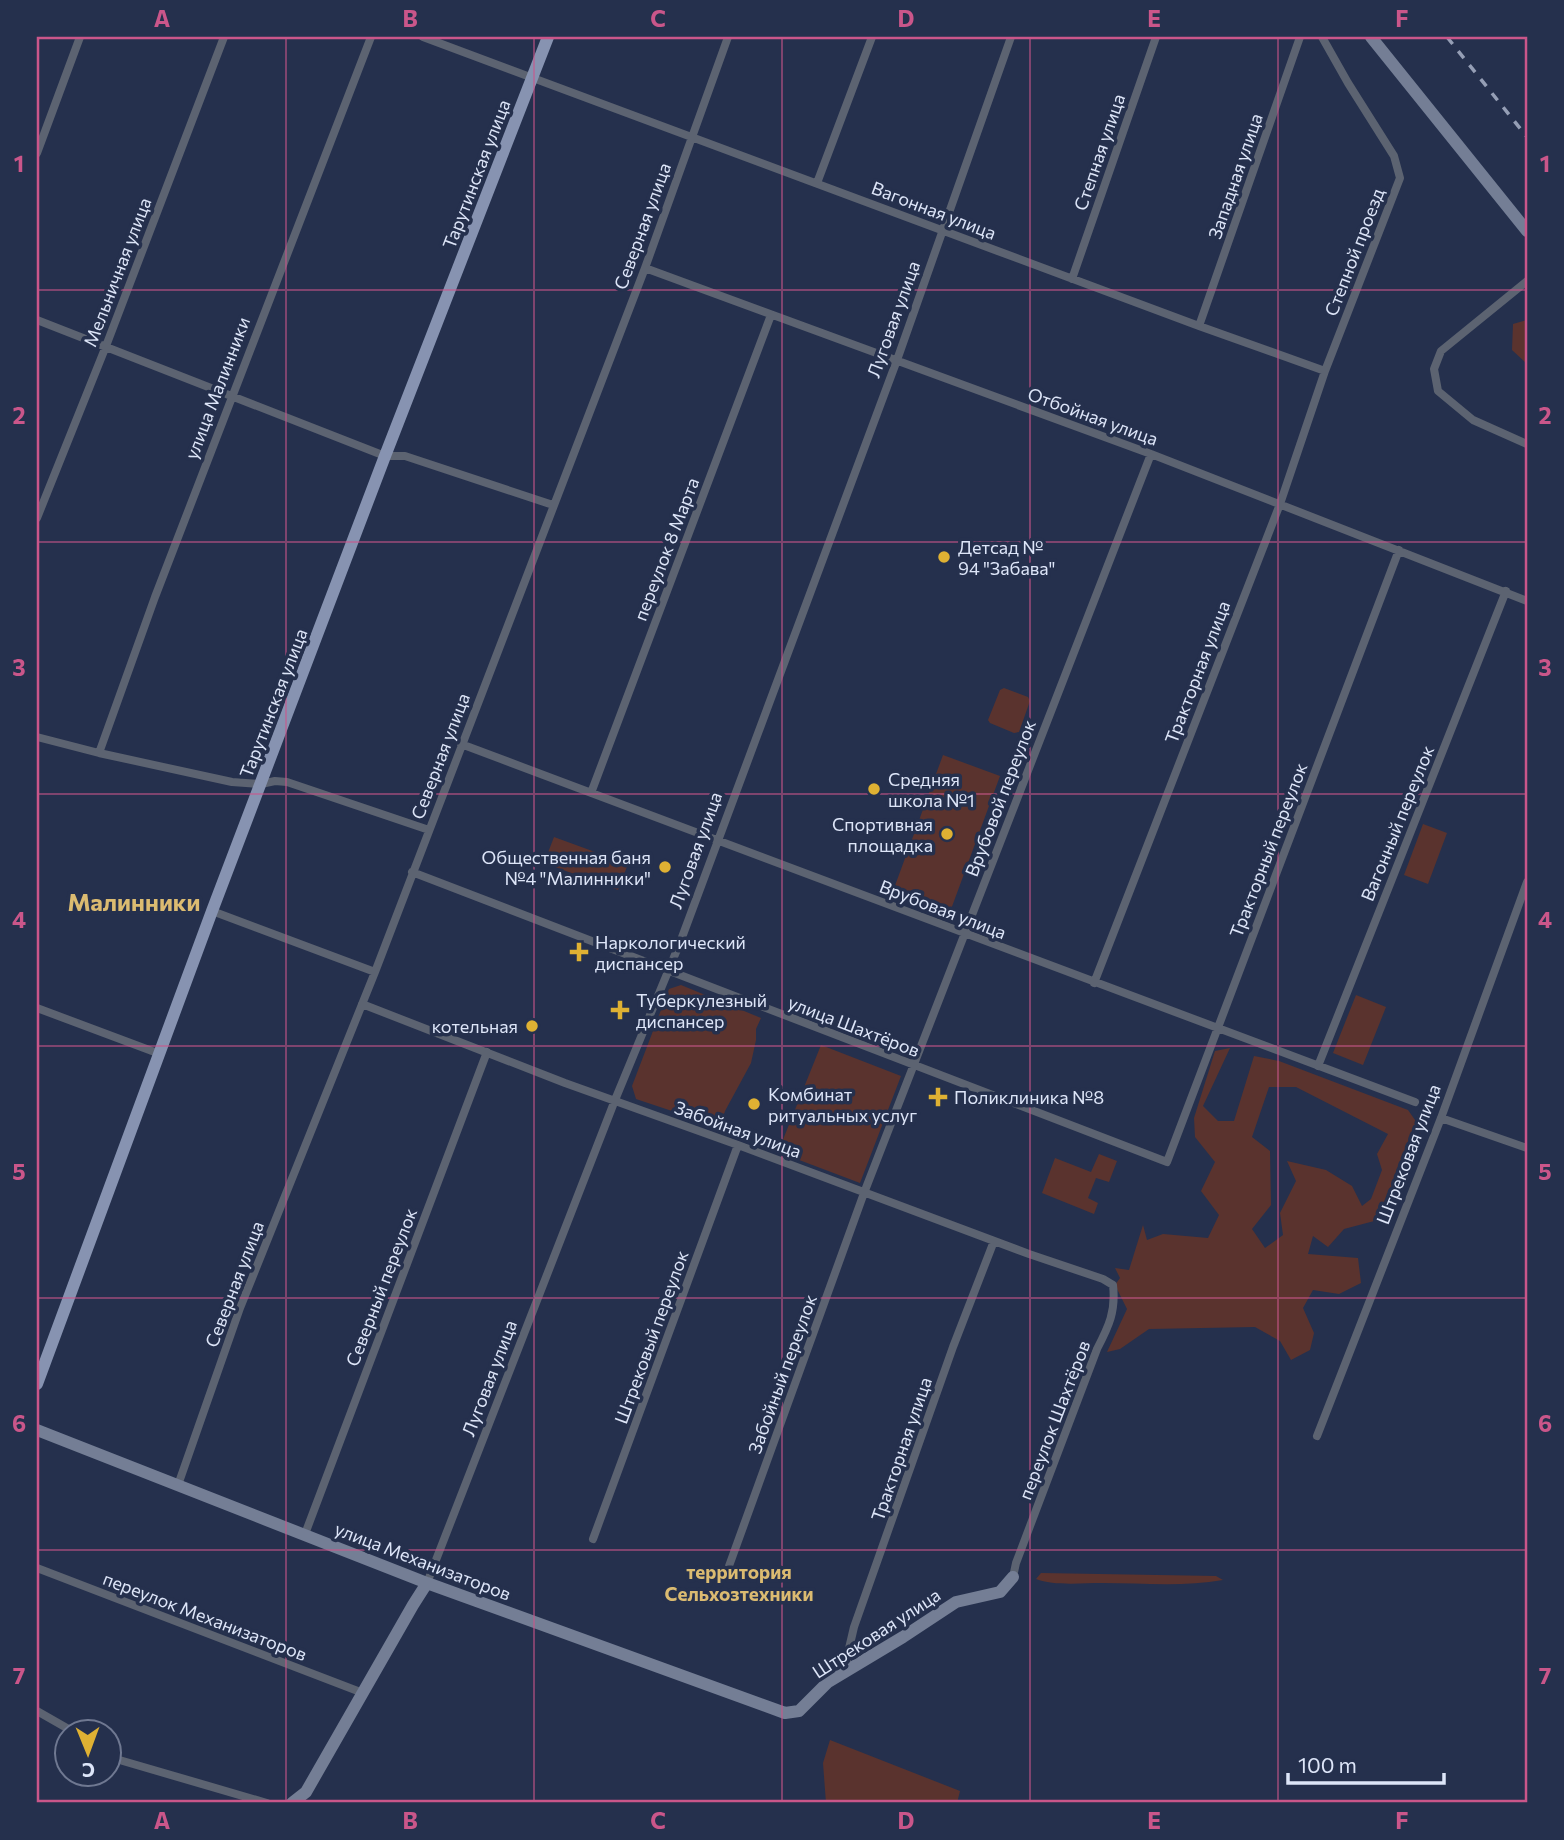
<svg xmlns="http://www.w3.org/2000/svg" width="1564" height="1840" font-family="Commissioner,sans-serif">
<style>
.green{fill:#5a332e;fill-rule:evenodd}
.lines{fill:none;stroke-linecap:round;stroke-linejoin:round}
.street{stroke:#5c6371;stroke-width:8}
.secondary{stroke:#747e95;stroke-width:12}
.primary{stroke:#8793b1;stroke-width:12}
.rail{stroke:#959eb5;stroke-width:3.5;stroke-dasharray:9 9;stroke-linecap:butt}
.grid{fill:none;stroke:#ca568a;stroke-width:2;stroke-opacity:0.55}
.poi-dot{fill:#dfb133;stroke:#25304d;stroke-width:2.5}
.labels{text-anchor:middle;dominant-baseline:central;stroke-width:7;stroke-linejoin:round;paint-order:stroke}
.street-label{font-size:18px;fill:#dde5f8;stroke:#25304d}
.poi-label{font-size:18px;fill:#dde5f8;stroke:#25304d;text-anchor:start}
.neighbourhood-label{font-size:19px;font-weight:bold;fill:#dbbb71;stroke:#25304d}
.district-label{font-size:24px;font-weight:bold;fill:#dbbb71;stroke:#25304d}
.neatline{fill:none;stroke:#ca568a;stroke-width:2.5}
.grid-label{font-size:23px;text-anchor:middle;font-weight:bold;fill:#ca568a}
</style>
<rect width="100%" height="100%" fill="#25304d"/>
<path class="green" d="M1527,320V364L1512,350L1513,324Z
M1004,688L1028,697L1030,701L1019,732L1014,733L990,723L988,720L1000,690Z
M943,755L1000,776L950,912L893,891Z
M1423,824L1447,833L1428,884L1404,875Z
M554,837L628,864L618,890L544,863Z
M681,985L761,1018L756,1029V1040L751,1063L725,1111L720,1127L636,1099L632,1086L669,989Z
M1356,995L1386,1007L1363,1065L1333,1053Z
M821,1045L901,1076L860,1183L778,1152Z
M1230,1048L1203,1106L1218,1121H1234L1254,1056L1279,1061L1408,1110L1422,1130L1378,1220L1344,1229L1328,1247L1313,1236L1308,1254L1358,1258L1361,1283L1339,1294L1313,1290L1303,1308L1314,1333L1310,1350L1291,1360L1280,1341L1255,1327L1149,1329L1120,1349L1107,1352L1127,1309L1115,1285L1120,1278L1115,1268L1129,1270L1143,1225L1147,1240L1163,1234L1208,1238L1219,1215L1201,1191L1215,1162L1195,1137L1194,1118L1215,1051ZM1269,1087H1296L1388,1134L1377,1154L1382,1170L1371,1199L1362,1206L1352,1186L1326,1170L1287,1161L1296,1181L1280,1213L1283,1235L1265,1248L1252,1229L1271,1205L1270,1151L1252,1137Z
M1099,1154L1117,1161L1109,1182L1096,1178L1088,1198L1098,1203L1094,1214L1042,1193L1055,1158L1091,1172Z
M1041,1573L1216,1576L1223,1580C1184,1587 1142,1583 1102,1583C1082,1583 1053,1586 1036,1579Z
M830,1740L960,1791L957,1803H826L823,1763Z"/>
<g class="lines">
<path class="street" d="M423,37L1199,326L1325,371
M37,153L80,37
M817,183L872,37
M645,268L1151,454L1527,601
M1072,279L1156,37
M1527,281L1441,351L1434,369L1438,391L1473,420L1527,444
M37,320L385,456H405L553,505
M1199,326L1300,37
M37,518L106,346L224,37
M37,737L99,753L232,782L261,784L275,781L287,782L429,830
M461,744L1415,1102
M99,753L155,597L371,37
M591,793L771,315
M412,872L1167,1162L1399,550
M212,911L375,972
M1094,983L1280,504L1325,371L1400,178L1394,156L1348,83L1322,37
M362,1004L565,1083L738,1145L1029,1254L1103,1279L1113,1285C1116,1311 1109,1326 1097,1349L1016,1563L1013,1577
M37,1008L160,1054
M1318,1066L1506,591
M1441,1118L1527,1148
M1317,1436L1441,1118L1527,882
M178,1485L240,1308L375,972L645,268L728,37
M305,1534L487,1052
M593,1539L738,1145
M729,1566L864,1193L1151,454
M37,1568L363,1693
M427,1583L615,1100L681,940L897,360L1011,37
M847,1669V1657L854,1627L953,1347L994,1241
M37,1711L72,1731
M108,1754L116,1759L267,1803"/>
<path class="secondary" d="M1371,37L1527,231
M37,1430L427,1583L785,1713L799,1711L828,1682L903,1637L956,1602L1000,1592L1013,1577
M292,1803L306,1792L413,1605L427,1583"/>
<path class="primary" d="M37,1384L212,911L385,456L548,37"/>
<path class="rail" d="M1447,37L1527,137"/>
</g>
<path class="grid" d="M286,37V1803M534,37V1803M782,37V1803M1030,37V1803M1278,37V1803M37,290H1527M37,542H1527M37,794H1527M37,1046H1527M37,1298H1527M37,1550H1527"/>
<g class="poi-dot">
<circle cx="944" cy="557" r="7"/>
<circle cx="874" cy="789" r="7"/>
<circle cx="947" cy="834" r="7"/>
<circle cx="665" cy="867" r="7"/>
<path d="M575.5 941.5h7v7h7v7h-7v7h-7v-7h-7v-7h7z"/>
<path d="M616.5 999.5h7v7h7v7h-7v7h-7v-7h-7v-7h7z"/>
<circle cx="532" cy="1026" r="7"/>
<path d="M934.5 1086.5h7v7h7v7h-7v7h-7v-7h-7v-7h7z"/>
<circle cx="754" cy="1104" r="7"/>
</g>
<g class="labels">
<g class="street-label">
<text transform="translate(1099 152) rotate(-71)">Степная улица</text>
<text transform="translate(476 174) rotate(-69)">Тарутинская улица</text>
<text transform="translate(1235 176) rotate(-71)">Западная улица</text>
<text transform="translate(934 210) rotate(21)">Вагонная улица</text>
<text transform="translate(642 226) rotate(-70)">Северная улица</text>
<text transform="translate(1354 252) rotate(-69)">Степной проезд</text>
<text transform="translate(117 272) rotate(-69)">Мельничная улица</text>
<text transform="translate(893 319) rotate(-70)">Луговая улица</text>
<text transform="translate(217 388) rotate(-69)">улица Малинники</text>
<text transform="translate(1093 416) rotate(20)">Отбойная улица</text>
<text transform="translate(666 549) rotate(-69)">переулок 8 Марта</text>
<text transform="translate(1197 672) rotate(-69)">Тракторная улица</text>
<text transform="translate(273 703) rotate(-69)">Тарутинская улица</text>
<text transform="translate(440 756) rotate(-69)">Северная улица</text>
<text transform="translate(1000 798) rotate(-69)">Врубовой переулок</text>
<text transform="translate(1397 823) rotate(-68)">Вагонный переулок</text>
<text transform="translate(695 850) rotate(-70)">Луговая улица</text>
<text transform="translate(1268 850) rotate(-69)">Тракторный переулок</text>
<text transform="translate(943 909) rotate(21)">Врубовая улица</text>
<text transform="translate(854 1026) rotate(21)">улица Шахтёров</text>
<text transform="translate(738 1129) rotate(20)">Забойная улица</text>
<text transform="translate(1408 1154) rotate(-69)">Штрековая улица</text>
<text transform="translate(234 1284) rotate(-69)">Северная улица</text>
<text transform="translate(381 1287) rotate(-69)">Северный переулок</text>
<text transform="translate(651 1337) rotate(-70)">Штрековый переулок</text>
<text transform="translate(782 1374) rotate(-70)">Забойный переулок</text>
<text transform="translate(489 1378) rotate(-69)">Луговая улица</text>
<text transform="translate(1054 1420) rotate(-69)">переулок Шахтёров</text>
<text transform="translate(901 1449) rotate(-71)">Тракторная улица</text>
<text transform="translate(423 1561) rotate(21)">улица Механизаторов</text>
<text transform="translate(205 1616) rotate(21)">переулок Механизаторов</text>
<text transform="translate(876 1633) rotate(-33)">Штрековая улица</text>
</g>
<g class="poi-label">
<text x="958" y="547">Детсад №<tspan x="958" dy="21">94 "Забава"</tspan></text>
<text x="888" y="779">Средняя<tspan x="888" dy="21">школа №1</tspan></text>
<text x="933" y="824" text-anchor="end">Спортивная<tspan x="933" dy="21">площадка</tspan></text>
<text x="651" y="857" text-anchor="end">Общественная баня<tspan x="651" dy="21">№4 "Малинники"</tspan></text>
<text x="595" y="942">Наркологический<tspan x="595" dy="21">диспансер</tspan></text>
<text x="636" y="1000">Туберкулезный<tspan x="636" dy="21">диспансер</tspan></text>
<text x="518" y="1026" text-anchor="end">котельная</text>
<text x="768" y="1094">Комбинат<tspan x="768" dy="21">ритуальных услуг</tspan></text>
<text x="954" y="1097">Поликлиника №8</text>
</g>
<g class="neighbourhood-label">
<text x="739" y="1571">территория<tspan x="739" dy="22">Сельхозтехники</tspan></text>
</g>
<g class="district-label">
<text x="134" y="901">Малинники</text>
</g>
</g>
<rect width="1564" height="1840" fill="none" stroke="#25304d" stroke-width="77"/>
<g transform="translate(88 1753) rotate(179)"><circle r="33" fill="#25304d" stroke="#6f7891" stroke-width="2"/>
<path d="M0-5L12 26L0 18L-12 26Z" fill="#dfb133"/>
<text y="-10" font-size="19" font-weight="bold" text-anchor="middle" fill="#dde5f8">С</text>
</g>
<path d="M1288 1773v10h156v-10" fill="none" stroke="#dde5f8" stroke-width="3.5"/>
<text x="1298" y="1773" font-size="21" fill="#dde5f8" stroke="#25304d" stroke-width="5" paint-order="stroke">100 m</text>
<rect x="38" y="38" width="1488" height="1763" class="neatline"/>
<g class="grid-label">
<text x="162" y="27">A</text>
<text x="410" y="27">B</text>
<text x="658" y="27">C</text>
<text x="906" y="27">D</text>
<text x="1154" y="27">E</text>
<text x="1402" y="27">F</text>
<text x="19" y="172">1</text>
<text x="1545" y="172">1</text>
<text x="19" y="424">2</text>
<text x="1545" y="424">2</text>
<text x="19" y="676">3</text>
<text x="1545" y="676">3</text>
<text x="19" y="928">4</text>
<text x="1545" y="928">4</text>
<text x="19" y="1180">5</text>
<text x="1545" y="1180">5</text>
<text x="19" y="1432">6</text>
<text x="1545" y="1432">6</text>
<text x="19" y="1684">7</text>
<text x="1545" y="1684">7</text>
<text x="162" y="1829">A</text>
<text x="410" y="1829">B</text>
<text x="658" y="1829">C</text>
<text x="906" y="1829">D</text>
<text x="1154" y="1829">E</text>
<text x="1402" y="1829">F</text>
</g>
</svg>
